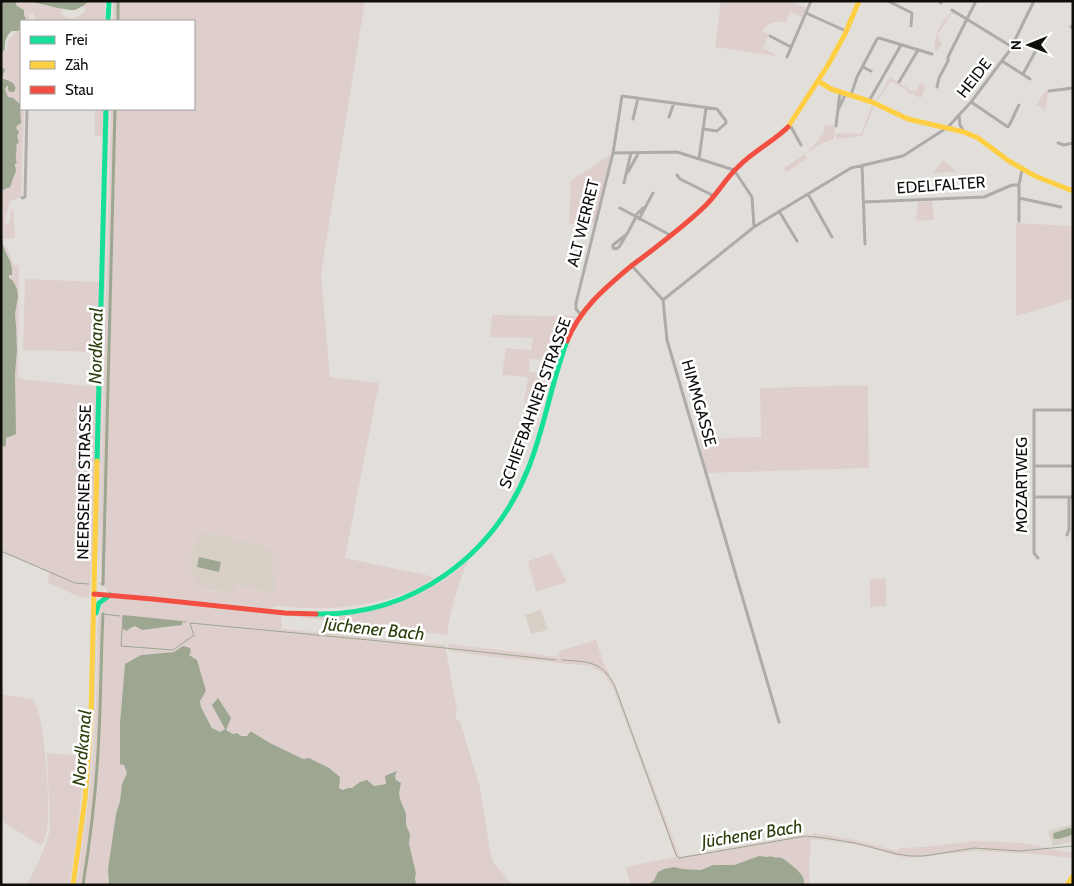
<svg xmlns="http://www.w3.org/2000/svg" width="1074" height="886" font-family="Cabin,sans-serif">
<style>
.built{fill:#d8d0c7}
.green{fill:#decfcd;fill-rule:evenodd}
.water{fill:#9da690}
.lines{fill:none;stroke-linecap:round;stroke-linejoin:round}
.stream{stroke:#9da690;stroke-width:1}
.canal{stroke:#9da690;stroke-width:3}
.street{stroke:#adacab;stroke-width:3}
.fast{stroke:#16e098;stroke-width:5}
.slow{stroke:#ffcf43;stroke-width:5}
.jam{stroke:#f24e42;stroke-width:5}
.labels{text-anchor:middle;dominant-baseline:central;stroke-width:5;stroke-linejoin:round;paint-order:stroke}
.street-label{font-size:16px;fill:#0f0e0b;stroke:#fff}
.water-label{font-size:18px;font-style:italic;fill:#2e3f0f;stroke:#fff}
</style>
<rect width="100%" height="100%" fill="#e2dfdb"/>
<path class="built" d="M201,530L272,547L276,590L273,593L237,587L236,592L229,593L201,589L193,586L191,574L189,571V567L196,533Z
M541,610L548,630L531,634L525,615Z
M1073,824V842L1053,846L1048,831Z"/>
<path class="green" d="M15,1H31L46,6L62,8L61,14C70,22 79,17 86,10L82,6L89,1H105V21H36L33,13L29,15L30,21H24V10L17,6Z
M113,1H365L321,274L330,377L379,383L345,558L430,576L435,578C402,600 351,610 311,608C300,608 288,607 276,606L271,609L120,594L107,592V588L101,587L100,521L111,109H194V21H113ZM201,530L272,547L276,590L273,593L237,587L236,592C222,594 206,591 193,586L195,576L189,571V567L196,533Z
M721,1H795V3L806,8L802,17L790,12L786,23C776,20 769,23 762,31L769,34L763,48L775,54V56L715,47Z
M951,12H953L966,20L952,13L937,36L942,43L937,51L934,48C935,33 941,23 951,12Z
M21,28V109H24L21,197L14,200L12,199L9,205L4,223L8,225L13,206L15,238L2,239L1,191L7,189L14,178L16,171V136L18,134L16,128L17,126L20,124L21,123L20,112L8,97L5,89L7,86H8L10,92L7,79L2,78L5,73C1,65 0,55 5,49L7,51C6,38 12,36 21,28Z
M890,77L912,91L917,90L920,83L926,86L921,98L907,92V90L891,81L877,101H876Z
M1046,90L1048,92L1045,110L1036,105Z
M872,105L874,106L862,136L836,139V133L861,134Z
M95,109H104V136H95Z
M108,109H109L98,587V520Z
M825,125L835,126L834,139C823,142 817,146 807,153L824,133Z
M613,153L596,223L569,224L571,184L569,182Z
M805,154L807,158L786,173L784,168Z
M943,160L957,172L933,173Z
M932,201L934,220L916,221L918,202Z
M1016,223L1072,226L1071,234H1073V299L1016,316Z
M6,245L14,265H19L18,377L22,379L97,387L93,538L89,598L80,597L48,583L49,572L1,552V447L6,445L15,374L17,350L15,314L18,297L9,278L10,260L5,249Z
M25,279L100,282L98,352L23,350Z
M492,315L575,316L564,338L557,360L530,359L529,372L553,373L547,395L542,404L524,402L528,377L502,375L506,348L531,350L533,338L490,337Z
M868,385L869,468L707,473L699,439L761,437L760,388Z
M552,553L567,582L536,592L528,561Z
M468,561C457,587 451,607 447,635L281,615L282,629L445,645L457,711L455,718L460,721L480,788L490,851L493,861L495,865L513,885H416L415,878L416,873L409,844L410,834L406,825V814L400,799L399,793L401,783L396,780L395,776C382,789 376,786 360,782C353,788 347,792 339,788L309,758L303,759L270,743L252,732C246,736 243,737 237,733L233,734L226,730L212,705L225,729L220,732L213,728L201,707L200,701L174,652L141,655L125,664L120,723V764L124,765L127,773L122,784L120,801L116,814L108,868L109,885H77C84,836 91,788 94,739C97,702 97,665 97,628C99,617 100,605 107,598H116L278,614L279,615L281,614C300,616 320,618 339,616C377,613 415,598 447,578C455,573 461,566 468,561ZM123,616L182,621L181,625L162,628L135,626L130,628Z
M886,578V606L870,607V579Z
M102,603C95,619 96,636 96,652C96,674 95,696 94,717C91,774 85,829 76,885H75C83,829 90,774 93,718C95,685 94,652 97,619L100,605Z
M596,640L604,664L616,687L680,857L796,836H811L814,833L855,840L897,851L899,848L923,847L975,841L1021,843L1073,853V858L1036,854L974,851L909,858C894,856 881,851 866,847C848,843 830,841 811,839L809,870L810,885H804V878L803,875L788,862L782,858L759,856L734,865H713L701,870L682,869L674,867L664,869L658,872L654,880L648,885H630L626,867L676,857L613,688L604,674L591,666L495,657L449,651L448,644L559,657L558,651Z
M1,694L32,699C46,711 50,809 47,829C46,834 45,839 43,844L40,845L1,821Z
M47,753L85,756L77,837L69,885H27C36,867 45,849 50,830Z"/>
<path class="water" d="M1,1H15L17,6L24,10V16L26,18L24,21H21V28L18,31H12C7,34 4,43 5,49L2,53L1,61Z
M31,1H89C85,5 80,8 75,10C69,11 38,4 31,1Z
M1,66L5,70L2,78C9,81 19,83 14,92H10L8,90V86H7L5,89L8,97L13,98L20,104L21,123L17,126L16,128L19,132L17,136L19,142L16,145C18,150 14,158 17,163L15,164L16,171L10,187L1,191Z
M1,227C3,233 2,238 3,244C6,256 13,261 12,275H9V278L13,281L17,289L18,297L15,314L16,326L17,350L15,374L16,434L6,438V446L1,447Z
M199,557L221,562L219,572L197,567Z
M123,615L182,621V625L142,630L135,626L130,628L127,631L123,629Z
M183,646L190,648L191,652L189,655L197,660L206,691L200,701L201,707L212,728L220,732L225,729L212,705L218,698L231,718L226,730L233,734L237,733L241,736H247L250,732H252L270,743L303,759L309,758L329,768L340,777L339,788L343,790L348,788H352L360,782L367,780L374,786L386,784L385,776L397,771L395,776L396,780L401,783L399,793L400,799L406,814V825L410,834L409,844L416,873L415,878L416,885H109L108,869L116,814L120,801L122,784L127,773L124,765L120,764V723L125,664L141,655L174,652Z
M1069,828L1072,829V835L1059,839H1054L1053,835L1054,833Z
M759,856L768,857L770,856C774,858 777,857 782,858C786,860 802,873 803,877C804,879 804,883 804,885H648L654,880L658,872L664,869L674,867L682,869L701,870L713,865H734Z"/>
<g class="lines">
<path class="stream" d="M106,509H107
M1,551L75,583L89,584
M100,584H103
M103,614L120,616
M123,616L121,646L173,650L193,636
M182,622H186
M194,636L190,623L380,641L556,660
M562,660C587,662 600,660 614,684L670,838L676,855L679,858L806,836L824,838L855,843L897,854L911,856H924L974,848L1020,851L1073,846"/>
<path class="canal" d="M118,21V1
M103,584L115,109
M83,885C91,835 97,783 99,733C101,693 101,653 103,614"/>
<path class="street" d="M888,1L912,13L911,26
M940,1L941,3
M952,10L1012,47
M806,13L846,31
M1071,27L1073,25
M770,36L791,47
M787,57L811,1
M1002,61L1030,79
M863,67L871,71
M1023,74L1040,43
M899,82L918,50
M937,87L939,78L948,61V57L976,1
M1049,91L1073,88
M851,95L857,77L877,39L879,38L932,54
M869,101L901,45
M971,102L1008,127C1013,119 1015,112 1019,105
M839,108L846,93
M959,116L960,125L964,132
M669,117L674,103
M633,119L638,98
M790,125L801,145
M836,126L840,92
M1058,143L1064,145L1073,143
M613,153L622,96L717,109L726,121V123L717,131L703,129
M699,159L706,108
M862,165L865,244
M628,172L638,154
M677,175L680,179L714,196
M624,183L631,153
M808,194L832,237
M22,198L25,197L27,109
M1019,198L1061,207
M864,202L984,197L1012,185H1019
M620,208L670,235
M779,211L797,241
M635,216L643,208
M639,219L653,193
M1019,221V185L1022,170
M627,234L619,247L616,249L613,248V245L627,234L636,217
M632,266L663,300L667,340L779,722
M663,300L754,227L793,203L851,168L903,156L948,127L971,102L1010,50L1034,1
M581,315L576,309V303L613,153L677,152L731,169L734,170L752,197L754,227
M1034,466H1073
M1034,497H1073
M1067,535L1069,530V497
M1038,558L1034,553V410H1073"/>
<path class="fast" d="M108,21L109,1
M97,461L106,109
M96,613L99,603L110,595
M316,614C412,616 493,557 528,469C545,427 551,383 567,341"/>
<path class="slow" d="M818,81L831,89L872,102L908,119L964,132L978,138L1009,161L1035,176L1073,191
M788,127L828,65L845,34L859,1
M73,885L85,799L91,716L97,461
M1067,885L1073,876"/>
<path class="jam" d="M567,341C580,309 604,289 630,267C655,248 681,229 704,207C717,195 725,179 738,167C753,151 773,142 788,127
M94,594L152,599L285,613L316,614"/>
</g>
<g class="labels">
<g class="street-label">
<text transform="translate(974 78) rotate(-52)">HEIDE</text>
<text transform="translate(941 185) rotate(-4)">EDELFALTER</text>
<text transform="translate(583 223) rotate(-76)">ALT WERRET</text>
<text transform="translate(535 403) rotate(-70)">SCHIEFBAHNER STRASSE</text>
<text transform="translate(699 403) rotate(74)">HIMMGASSE</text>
<text transform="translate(84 482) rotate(-89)">NEERSENER STRASSE</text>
<text transform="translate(1021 485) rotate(-90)">MOZARTWEG</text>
</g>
<g class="water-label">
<text transform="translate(96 346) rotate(-89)">Nordkanal</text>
<text transform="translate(374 629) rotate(6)">Jüchener Bach</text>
<text transform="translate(82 748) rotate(-85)">Nordkanal</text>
<text transform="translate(752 834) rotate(-9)">Jüchener Bach</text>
</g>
</g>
<rect width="1074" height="886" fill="none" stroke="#0f0e0b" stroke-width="5"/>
<rect x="20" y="20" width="175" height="90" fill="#ffffff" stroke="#9f9f9d"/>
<rect x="30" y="36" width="25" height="8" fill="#16e098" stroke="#9f9f9d"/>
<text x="65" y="45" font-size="15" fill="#0f0e0b">Frei</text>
<rect x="30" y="61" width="25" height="8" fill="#ffcf43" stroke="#9f9f9d"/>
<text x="65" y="70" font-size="15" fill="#0f0e0b">Zäh</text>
<rect x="30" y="86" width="25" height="8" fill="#f24e42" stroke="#9f9f9d"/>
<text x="65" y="95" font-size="15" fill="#0f0e0b">Stau</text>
<g transform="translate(1029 45) rotate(269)" stroke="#ffffff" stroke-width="4" paint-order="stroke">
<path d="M0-4L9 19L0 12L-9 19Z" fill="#0f0e0b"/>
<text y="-8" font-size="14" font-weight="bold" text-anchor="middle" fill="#0f0e0b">N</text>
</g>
</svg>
